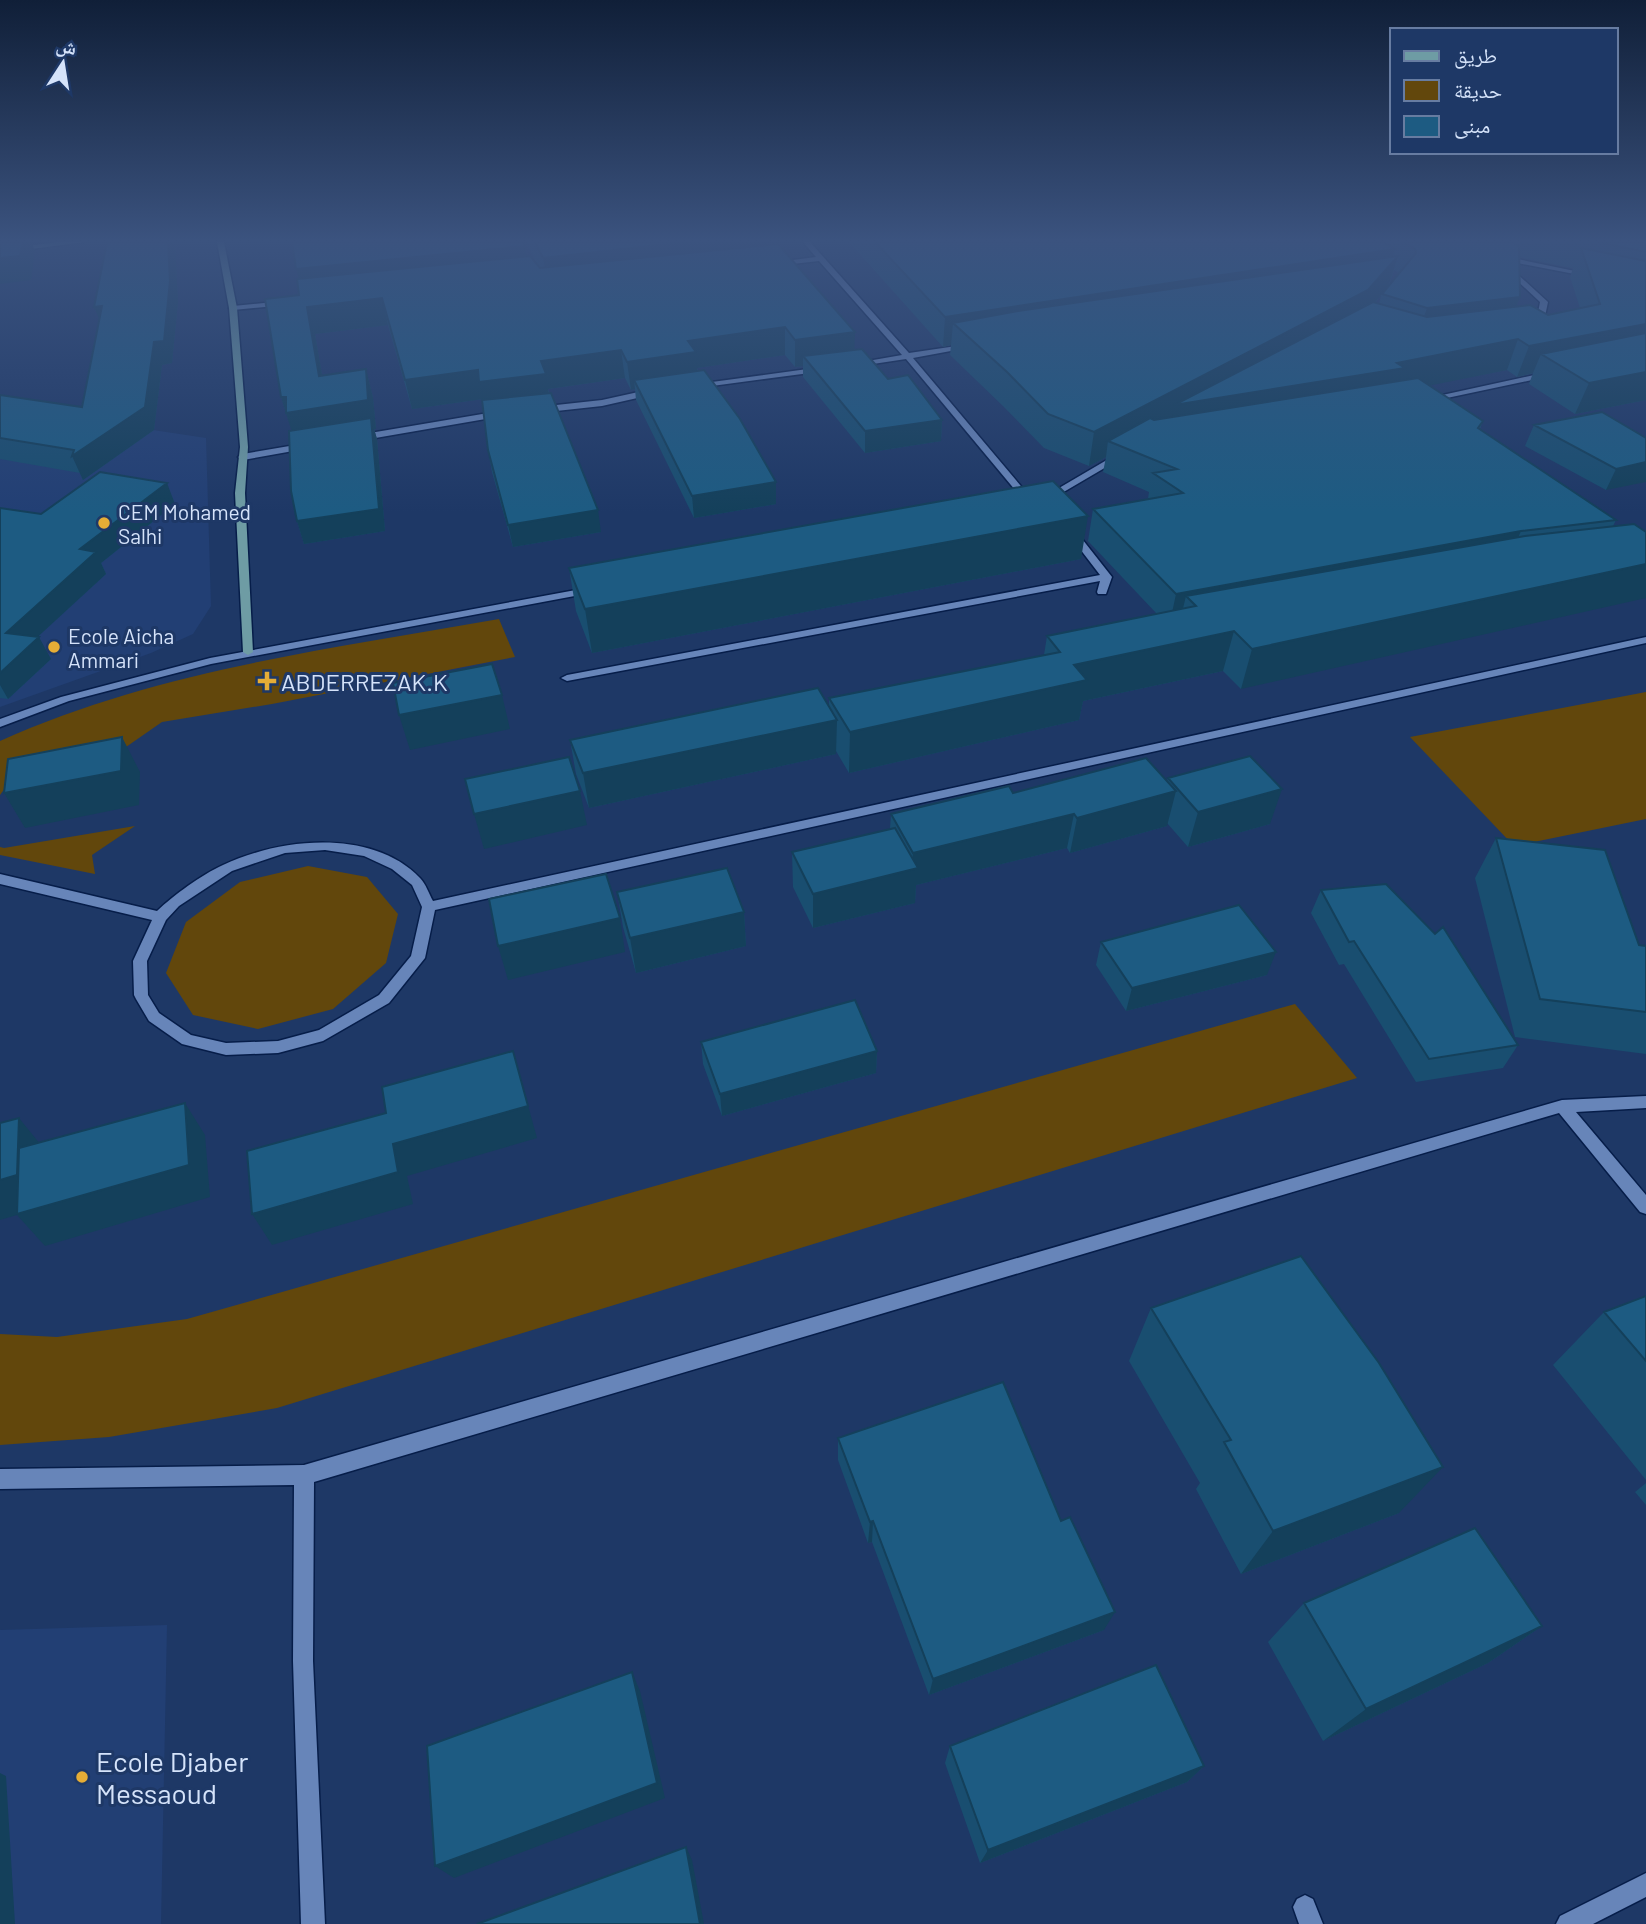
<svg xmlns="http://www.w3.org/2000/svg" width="1646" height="1924" font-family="Barlow,'Noto Naskh Arabic',sans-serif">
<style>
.built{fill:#223f74}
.green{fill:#62470c}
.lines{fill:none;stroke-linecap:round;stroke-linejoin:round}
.street-casing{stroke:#061d49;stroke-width:3}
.secondary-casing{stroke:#061d49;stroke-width:3}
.street{fill:#6785b9;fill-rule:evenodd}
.secondary{fill:#6e9ca4;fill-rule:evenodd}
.wall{fill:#194e70;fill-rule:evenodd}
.shaded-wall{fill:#14405b}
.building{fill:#1d5b82;stroke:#14405b;stroke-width:2}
.poi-dot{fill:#e6ad36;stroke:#1e3866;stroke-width:2.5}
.labels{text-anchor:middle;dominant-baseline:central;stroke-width:6;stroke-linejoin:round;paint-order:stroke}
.far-poi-label{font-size:21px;fill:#d5e3fa;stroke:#1e3866;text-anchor:start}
.poi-label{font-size:24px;fill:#d5e3fa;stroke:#1e3866;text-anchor:start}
.near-poi-label{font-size:28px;fill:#d5e3fa;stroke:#1e3866;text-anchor:start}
</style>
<rect width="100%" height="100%" fill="#1e3866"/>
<path class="built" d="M0,407L206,438L211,606L193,634L151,653L0,707Z
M167,1625L161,1924H0V1630Z"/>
<path class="green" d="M499,619L515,657L272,704L162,722L126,747L20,767L0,795V741C157,670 331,649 499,619Z
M1646,692V819L1514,846L1410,737Z
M135,826L92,855L95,874L0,855V847L4,848Z
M308,866L367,877L398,914L386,963L333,1009L258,1029L193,1015L166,973L186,922L240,882Z
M1295,1004L1357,1078L277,1408L109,1437L0,1445V1334L57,1337L187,1319Z"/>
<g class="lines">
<defs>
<path id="street" d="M803,242H810L909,353L970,344L971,346L967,348L913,358L1031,498V502H1025L906,359L853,367L852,365L856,363L902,355L819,261L774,266L777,262L816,257Z
M1492,242H1498V255L1594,275L1590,277L1502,260L1548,302L1544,321L1534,328H1528V324L1537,318L1540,302L1492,257Z
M284,301L288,303L287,305L233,310L229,308L233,306Z
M822,367H825V371L697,388L693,386L697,384Z
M1548,372H1551V376L1428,402L1424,399Z
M652,389L656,392L655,394L602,406L538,413L534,410L538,407L602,400Z
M500,411L503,412V416L358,441L354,438L358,435Z
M307,443L311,446L310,448L243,460L238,457L243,454Z
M1117,454L1125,456L1050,500L1042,498Z
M1072,529L1075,530L1112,577L1106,594H1098L1097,592L1100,581L567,681L561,678L567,675L1100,575L1067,532Z
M592,587L596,588V592L211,664L69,701L0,727V719L61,697L210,658Z
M1646,637V643L435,910L425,958L389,1003L323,1041L278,1053L226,1055L182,1044L149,1021L136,999L134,995L133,961L152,920L0,884V874L157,911C174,895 201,875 223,865C280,838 372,828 420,878C426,884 429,894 433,901ZM325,850L364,856L392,869L412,885L422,907L411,956L379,995L319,1030L278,1041L226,1043L191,1035L159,1013L148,995L147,961L166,920L179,906L232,871L285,853Z
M1646,1096V1108L1576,1112L1646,1195V1214L1640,1212L1559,1113L314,1482L313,1661L325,1924H301L293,1661L294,1485L0,1489V1469L304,1465L1562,1100Z
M1646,1873V1897L1593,1924H1556L1560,1916Z
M1305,1895L1313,1899L1323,1924H1299L1293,1907L1297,1899Z"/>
<path id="secondary" d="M59,242H85L0,253V249Z
M217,242H224L237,308L248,447L245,493L253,652L248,655L243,652L235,493L240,447L229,308Z"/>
</defs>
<use href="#street" class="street-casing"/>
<use href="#secondary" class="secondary-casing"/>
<use href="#street" class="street"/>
<use href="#secondary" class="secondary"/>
</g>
<path class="wall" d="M107,242H175L178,302L172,363L162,365L154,430L83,480L80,473L0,459V395L82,407L99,320Z
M526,242H766V245L854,350L888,379L942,420L941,441L865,453L803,377V366L795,367L785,355L697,368L698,371L776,504L694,518L636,400L635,389L631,390L625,378L548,389L601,532L513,547L492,472L488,450L483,399L412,409L388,325L315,334L322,375L366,369L373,398L376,429H374L377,439L385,531L304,544L297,521L292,431L281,397L299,295V279L525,246L526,256L537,265Z
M849,242H1646V400L1575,414L1529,384L1533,373L1517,377L1507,370L1429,385L1483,421L1480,429L1616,520L1613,526L1241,689L1223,671L1083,701L1079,720L849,773L836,751V754L589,808L576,774L570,740L829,707V698L1044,655L1047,636L1157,614L1088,541L1093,509L1148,499L1149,492L1103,472L1106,457L1089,466L1044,448L1003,406L950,355L951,345L943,347ZM1519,257L1573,268L1570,277L1580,308L1548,315L1516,306L1520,297ZM1394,270L1399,273L1389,286ZM1381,295L1379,304L1375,303Z
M1534,425L1646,438L1606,490L1525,446Z
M175,504L101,563L106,574L37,637L51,659L8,699L0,698V508L41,514Z
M1081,559L592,653L576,611L569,568Z
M1168,778L1270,824L1188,847L1167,823V826L1070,853L1067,848L916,885L915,903L813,928L793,887L792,852L890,829L891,814L1013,793L1167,781Z
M1496,838L1639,945L1646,946V1054L1515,1037L1475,878Z
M1321,890L1518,1045L1503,1068L1416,1082L1344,964L1339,965L1311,913Z
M617,892L744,912L746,946L636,973L623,927Z
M1101,942L1267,975L1126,1011L1096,965Z
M701,1042L877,1051L876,1073L722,1116L703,1064Z
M1646,1296V1480L1553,1365L1604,1312Z
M1151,1308L1399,1513L1241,1574L1196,1489L1200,1483L1129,1361Z
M838,1438L1061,1521L1104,1630L929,1695L872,1542L868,1543L838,1460Z
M1646,1483V1505L1635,1492Z
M1304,1603L1542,1626L1488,1663L1323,1741L1268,1642Z
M950,1746L1204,1766L1187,1782L980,1863L945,1763Z"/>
<path class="shaded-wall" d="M0,242H33L32,243L35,251L31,280L0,284Z
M168,242H175L178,302L172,363L162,365L154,430L83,480L72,456L154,342Z
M685,242H766L767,260L548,285L543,258Z
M525,246L529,273L304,296L296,269Z
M1395,249L1390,265L1398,256L1388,287L1358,322L1397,363L1518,339L1507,370L1398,392L1108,441L1106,457L1089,466L1094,432L953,323L951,345L943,347L945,317Z
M1520,297L1509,326L1417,337L1427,308Z
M382,298L388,325L315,334L327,404L319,376L307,307Z
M102,306L103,328L94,307Z
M1646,324V350L1541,354L1533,373L1517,377L1529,346Z
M785,327V355L697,368L698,380H634L635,389L631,390L627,362L688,341Z
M855,332L854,360L803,356V366L795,367V340Z
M621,350L625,378L548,389L550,403L485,410L483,399L412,409L405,380Z
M366,369L373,398L376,429H374L377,439L385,531L304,544L297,521L295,442L281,397Z
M1646,372V400L1575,414L1589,383Z
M942,420L941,441L865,453V431Z
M1646,462V482L1606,490L1616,469Z
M776,482V504L694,518L692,496Z
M167,483L175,504L101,563L106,574L18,655L6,633L80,549Z
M598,510L601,532L513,547L508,525Z
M1088,516L1081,559L592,653L585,609Z
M1521,531L1507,563L1186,596L1179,625L1169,627L1176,594Z
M1646,564V598L1241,689L1252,649Z
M1234,631L1223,671L1083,701L1079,720L849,773L850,732L1074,665Z
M39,637L51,659L8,699L0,685V673Z
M502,695L510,729L410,750L399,715Z
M837,720L836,754L589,808L583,773Z
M122,737L140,772L139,805L25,828L4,793Z
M1282,789L1270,824L1188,847L1198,812Z
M580,791L587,825L484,849L474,814Z
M1176,791L1167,826L1070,853L1077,818Z
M1074,814L1067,848L916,885L915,903L813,928V894L911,870L913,853Z
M744,912L746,946L636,973L630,938Z
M620,918L625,952L508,980L498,946Z
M1276,952L1267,975L1126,1011L1132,988Z
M513,1051L537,1138L407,1176L413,1204L272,1245L252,1214L393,1144Z
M877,1051L876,1073L722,1116L720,1094Z
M185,1103L205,1135L210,1197L45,1246L17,1215L0,1220V1180L19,1118L45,1150Z
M1443,1467L1399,1513L1241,1574L1273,1531Z
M873,1521L872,1542L868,1543L870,1522Z
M1115,1612L1104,1630L929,1695L933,1679Z
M1542,1626L1488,1663L1323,1741L1366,1709Z
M632,1672L640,1691L665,1798L454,1878L435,1866Z
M1204,1766L1187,1782L980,1863L988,1850Z
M0,1773L6,1776L15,1924H0Z
M686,1847L692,1860L704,1924H700Z"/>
<path class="building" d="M0,242H23L20,256L0,258Z
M107,242H168L170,281L164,341L154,342L145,407L72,456L74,450L0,438V395L82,407L102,306L94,307Z
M292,242H523L525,246L296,269Z
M535,242H685L543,258Z
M875,242H1383L1395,249L945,317Z
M1403,242H1513L1519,247L1520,297L1427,308L1382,294L1416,253L1415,249Z
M1598,242H1646V252Z
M778,244L855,332L795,340L785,327L688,341L696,352L627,362L621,350L541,361L546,374L479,382L478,370L405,380L382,298L307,307L319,376L366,369L368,400L286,413V397H281L265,299L299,295L297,279L530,256L540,268Z
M1581,248L1646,261V324L1529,346L1518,339L1397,363L1405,368L1174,405L1373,302L1427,317L1530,305L1548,315L1600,304Z
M1398,256L1368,290L1094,432L1048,414L1007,372L953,323L1018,311Z
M1646,333V372L1589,383L1541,354Z
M862,349L888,379L908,375L942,420L865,431L803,356Z
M704,370L740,419L776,482L692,496L634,380Z
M1418,378L1483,421L1478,428L1616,520L1521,531L1176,594L1093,509L1183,493L1153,473L1177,469L1108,441L1150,418L1154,420Z
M551,393L598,510L508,525L488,450L482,400Z
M1602,412L1646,438V462L1616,469L1534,425Z
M371,418L379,509L297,521L291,491L289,431Z
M100,472L167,483L80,549L96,552L6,633L39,637L0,673V508L41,514Z
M1053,481L1088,516L585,609L569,568Z
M1634,524L1646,532V564L1252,649L1234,631L1074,665L1087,680L850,732L829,698L1060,652L1047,636L1196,606L1186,596L1525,536Z
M492,664L502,695L399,715L393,683Z
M818,688L837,720L583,773L570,740Z
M122,737L121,771L4,793L8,759Z
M1250,756L1282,789L1198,812L1168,778Z
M569,757L580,791L474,814L465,779Z
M1146,758L1176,791L1077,818L1074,814L913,853L891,814L1009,786L1013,793Z
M895,828L918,868L813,894L792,852Z
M1496,838L1605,850L1639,945L1646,946V1012L1540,999Z
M727,868L744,912L630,938L617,892Z
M606,874L620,918L498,946L489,899Z
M1386,884L1435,934L1443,927L1518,1045L1429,1059L1354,941L1349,942L1321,890Z
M1239,905L1276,952L1132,988L1101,942Z
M855,1000L877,1051L720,1094L701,1042Z
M513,1051L528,1106L393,1144L398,1172L252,1214L247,1151L386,1113L382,1087Z
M185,1103L189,1165L17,1214L19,1148Z
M19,1118L17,1175L0,1180V1123Z
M1301,1256L1379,1363L1443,1467L1273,1531L1224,1442L1231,1440L1151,1308Z
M1646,1296V1361L1604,1312Z
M1003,1382L1061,1521L1070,1517L1115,1612L933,1679L873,1521L870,1522L838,1438Z
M1475,1528L1542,1626L1366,1709L1304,1603Z
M1156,1665L1204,1766L988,1850L950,1746Z
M632,1672L657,1783L435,1866L427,1746Z
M686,1847L700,1924H477Z"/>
<linearGradient id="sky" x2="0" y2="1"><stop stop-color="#101f38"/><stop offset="0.47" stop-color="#3b537f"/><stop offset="1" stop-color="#3b537f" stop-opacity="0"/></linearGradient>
<rect width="1646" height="512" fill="url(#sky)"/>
<g class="poi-dot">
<circle cx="104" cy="523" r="7"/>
<circle cx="54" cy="647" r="7"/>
<path d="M263.5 670.5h7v7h7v7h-7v7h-7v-7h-7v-7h7z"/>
<circle cx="82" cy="1777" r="7"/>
</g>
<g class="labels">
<g class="far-poi-label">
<text x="118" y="511">CEM Mohamed<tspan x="118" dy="24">Salhi</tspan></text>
<text x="68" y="635">Ecole Aicha<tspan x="68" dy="24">Ammari</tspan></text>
</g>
<g class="poi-label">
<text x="281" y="681">ABDERREZAK.K</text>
</g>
<g class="near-poi-label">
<text x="96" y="1761">Ecole Djaber<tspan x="96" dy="32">Messaoud</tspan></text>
</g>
</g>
<rect x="1390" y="28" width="228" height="126" fill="#1e3866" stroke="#677ca1" stroke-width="2"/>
<rect x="1404" y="51" width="35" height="10" fill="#6e9ca4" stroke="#677ca1" stroke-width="2"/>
<text x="1454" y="63" font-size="21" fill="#d5e3fa">طريق</text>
<rect x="1404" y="80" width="35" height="21" fill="#62470c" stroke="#677ca1" stroke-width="2"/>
<text x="1454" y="98" font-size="21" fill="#d5e3fa">حديقة</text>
<rect x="1404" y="116" width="35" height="21" fill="#1d5b82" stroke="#677ca1" stroke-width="2"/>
<text x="1454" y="133" font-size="21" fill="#d5e3fa">مبنى</text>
<g transform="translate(63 63) rotate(12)" stroke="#1e3866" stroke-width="5" paint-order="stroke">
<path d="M0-5L12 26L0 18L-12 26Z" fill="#d5e3fa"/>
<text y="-10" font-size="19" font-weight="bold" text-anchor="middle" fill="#d5e3fa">ش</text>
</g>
</svg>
